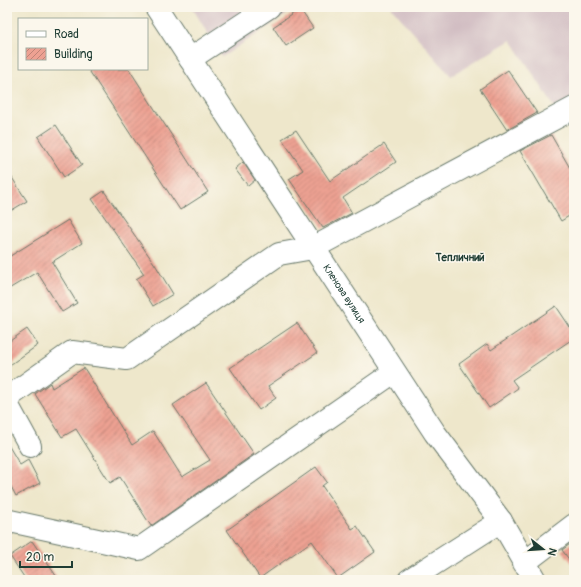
<svg xmlns="http://www.w3.org/2000/svg" width="581" height="587" font-family="Pangolin,sans-serif">
<style>
.industrial{fill:#d2bec3}
.building{fill:url(#building-hatch)}
.lines{fill:none;stroke-linecap:round;stroke-linejoin:round}
.minor-casing{stroke:#677869;stroke-width:24}
.minor{stroke:#fff;stroke-width:22}
.labels{text-anchor:middle;dominant-baseline:central;stroke-width:3;stroke-linejoin:round;paint-order:stroke}
.street-label{font-size:10px;fill:#1f3d34;stroke:#fbf7ec}
.neighbourhood-label{font-size:11px;font-weight:bold;fill:#1f3d34;stroke:#fbf7ec}
</style>
<defs>
<pattern id="building-hatch" width="6" height="6" patternUnits="userSpaceOnUse"><rect width="6" height="6" fill="#eda192"/><path d="M-1 1l2-2M0 6l6-6M5 7l2-2" fill="none" stroke="#bf8478"/></pattern>
</defs>
<rect width="100%" height="100%" fill="#fbf7ec"/>
<filter id="ink" filterUnits="userSpaceOnUse"><feTurbulence type="fractalNoise" baseFrequency=".025" numOctaves="2"/><feDisplacementMap in="SourceGraphic" scale="8" xChannelSelector="R" yChannelSelector="G"/><feConvolveMatrix kernelMatrix="1 2 1 2 8 2 1 2 1" color-interpolation-filters="sRGB"/></filter>
<filter id="wash" filterUnits="userSpaceOnUse"><feTurbulence type="fractalNoise" baseFrequency=".012" numOctaves="4" result="noise"/><feDisplacementMap in="SourceGraphic" scale="16" xChannelSelector="R" yChannelSelector="G"/><feGaussianBlur stdDeviation="0.9" result="paint"/><feColorMatrix in="noise" values="0 0 0 0 0 0 0 0 0 0 0 0 0 0 0 0 0 1.4 0 .05"/><feComposite in="paint" operator="in"/></filter>
<g filter="url(#wash)">
<rect width="100%" height="100%" fill="#eee7cb"/>
<path class="industrial" d="M192,7H298L222,57Z
M391,7H569L574,15V109L561,117L511,40L451,76Z"/>
<g id="blocks">
<path class="building" d="M300,9L313,28L286,46L273,27Z
M88,69H129L208,192L180,210Z
M508,70L537,113L507,130L480,89Z
M56,125L82,165L64,177L38,137Z
M296,130L330,181L384,144L396,162L343,198L352,213L323,228L289,179L303,170L282,139Z
M551,135L574,175V213L561,221L520,151Z
M243,162L255,180L248,186L235,169Z
M7,170L27,201L7,213Z
M104,191L156,266L173,294L153,306L136,279L144,274L92,199Z
M68,220L82,243L52,262L77,303L62,312L37,272L7,290V258Z
M556,306L574,333V338L512,380L518,388L489,408L459,364L487,344L491,350Z
M297,323L317,353L268,386L276,398L259,410L230,368Z
M27,329L38,345L7,367V343Z
M84,368L132,445L153,431L182,477L210,460L173,405L206,383L254,454L151,526L120,477L110,483L76,429L62,437L35,394L50,383L52,388Z
M7,443L20,465L28,460L40,483L16,496L7,479Z
M316,467L327,482L322,486L352,529L357,526L375,552L338,578L312,541L260,578L227,530Z
M32,541L59,580H26L10,556Z
M574,541V566L562,550Z"/>
</g>
</g>
<g filter="url(#ink)">
<use href="#blocks" fill-opacity="0" stroke="#677869" stroke-width="1"/>
<g class="lines">
<defs>
<g id="minor">
<path id="s1" d="M156,7L435,433L501,521L535,580"/>
<path d="M190,59L269,7"/>
<path d="M7,398L72,352L127,359L279,254L313,248L574,108"/>
<path d="M7,404L30,446"/>
<path d="M7,524L10,521L139,549L394,372"/>
<path d="M524,563L574,525"/>
<path d="M409,580L501,521"/>
</g>
</defs>
<use href="#minor" class="minor-casing"/>
<use href="#minor" class="minor"/>
</g>
</g>
<g class="labels">
<g class="street-label">
<text stroke="none"><textPath href="#s1" startOffset="343">Кленова вулиця</textPath></text>
</g>
<g class="neighbourhood-label">
<text x="460" y="257">Тепличний</text>
</g>
</g>
<rect width="581" height="587" fill="none" stroke="#fbf7ec" stroke-width="24"/>
<rect x="18" y="18" width="130" height="52" fill="#fbf7ec" stroke="#a3ada2"/>
<rect x="26" y="31" width="20" height="6" fill="#ffffff" stroke="#a3ada2"/>
<text x="54" y="38" font-size="12" fill="#1f3d34">Road</text>
<rect x="26" y="48" width="20" height="12" fill="url(#building-hatch)" stroke="#a3ada2"/>
<text x="54" y="58" font-size="12" fill="#1f3d34">Building</text>
<g transform="translate(543 549) rotate(107)" stroke="#fbf7ec" stroke-width="3" paint-order="stroke">
<path d="M0-3L7 15L0 10L-7 15Z" fill="#1f3d34"/>
<text y="-6" font-size="11" font-weight="bold" text-anchor="middle" fill="#1f3d34">N</text>
</g>
<path d="M20 561v6h52v-6" fill="none" stroke="#1f3d34" stroke-width="2"/>
<text x="26" y="561" font-size="12" fill="#1f3d34" stroke="#fbf7ec" stroke-width="3" paint-order="stroke">20 m</text>
</svg>
